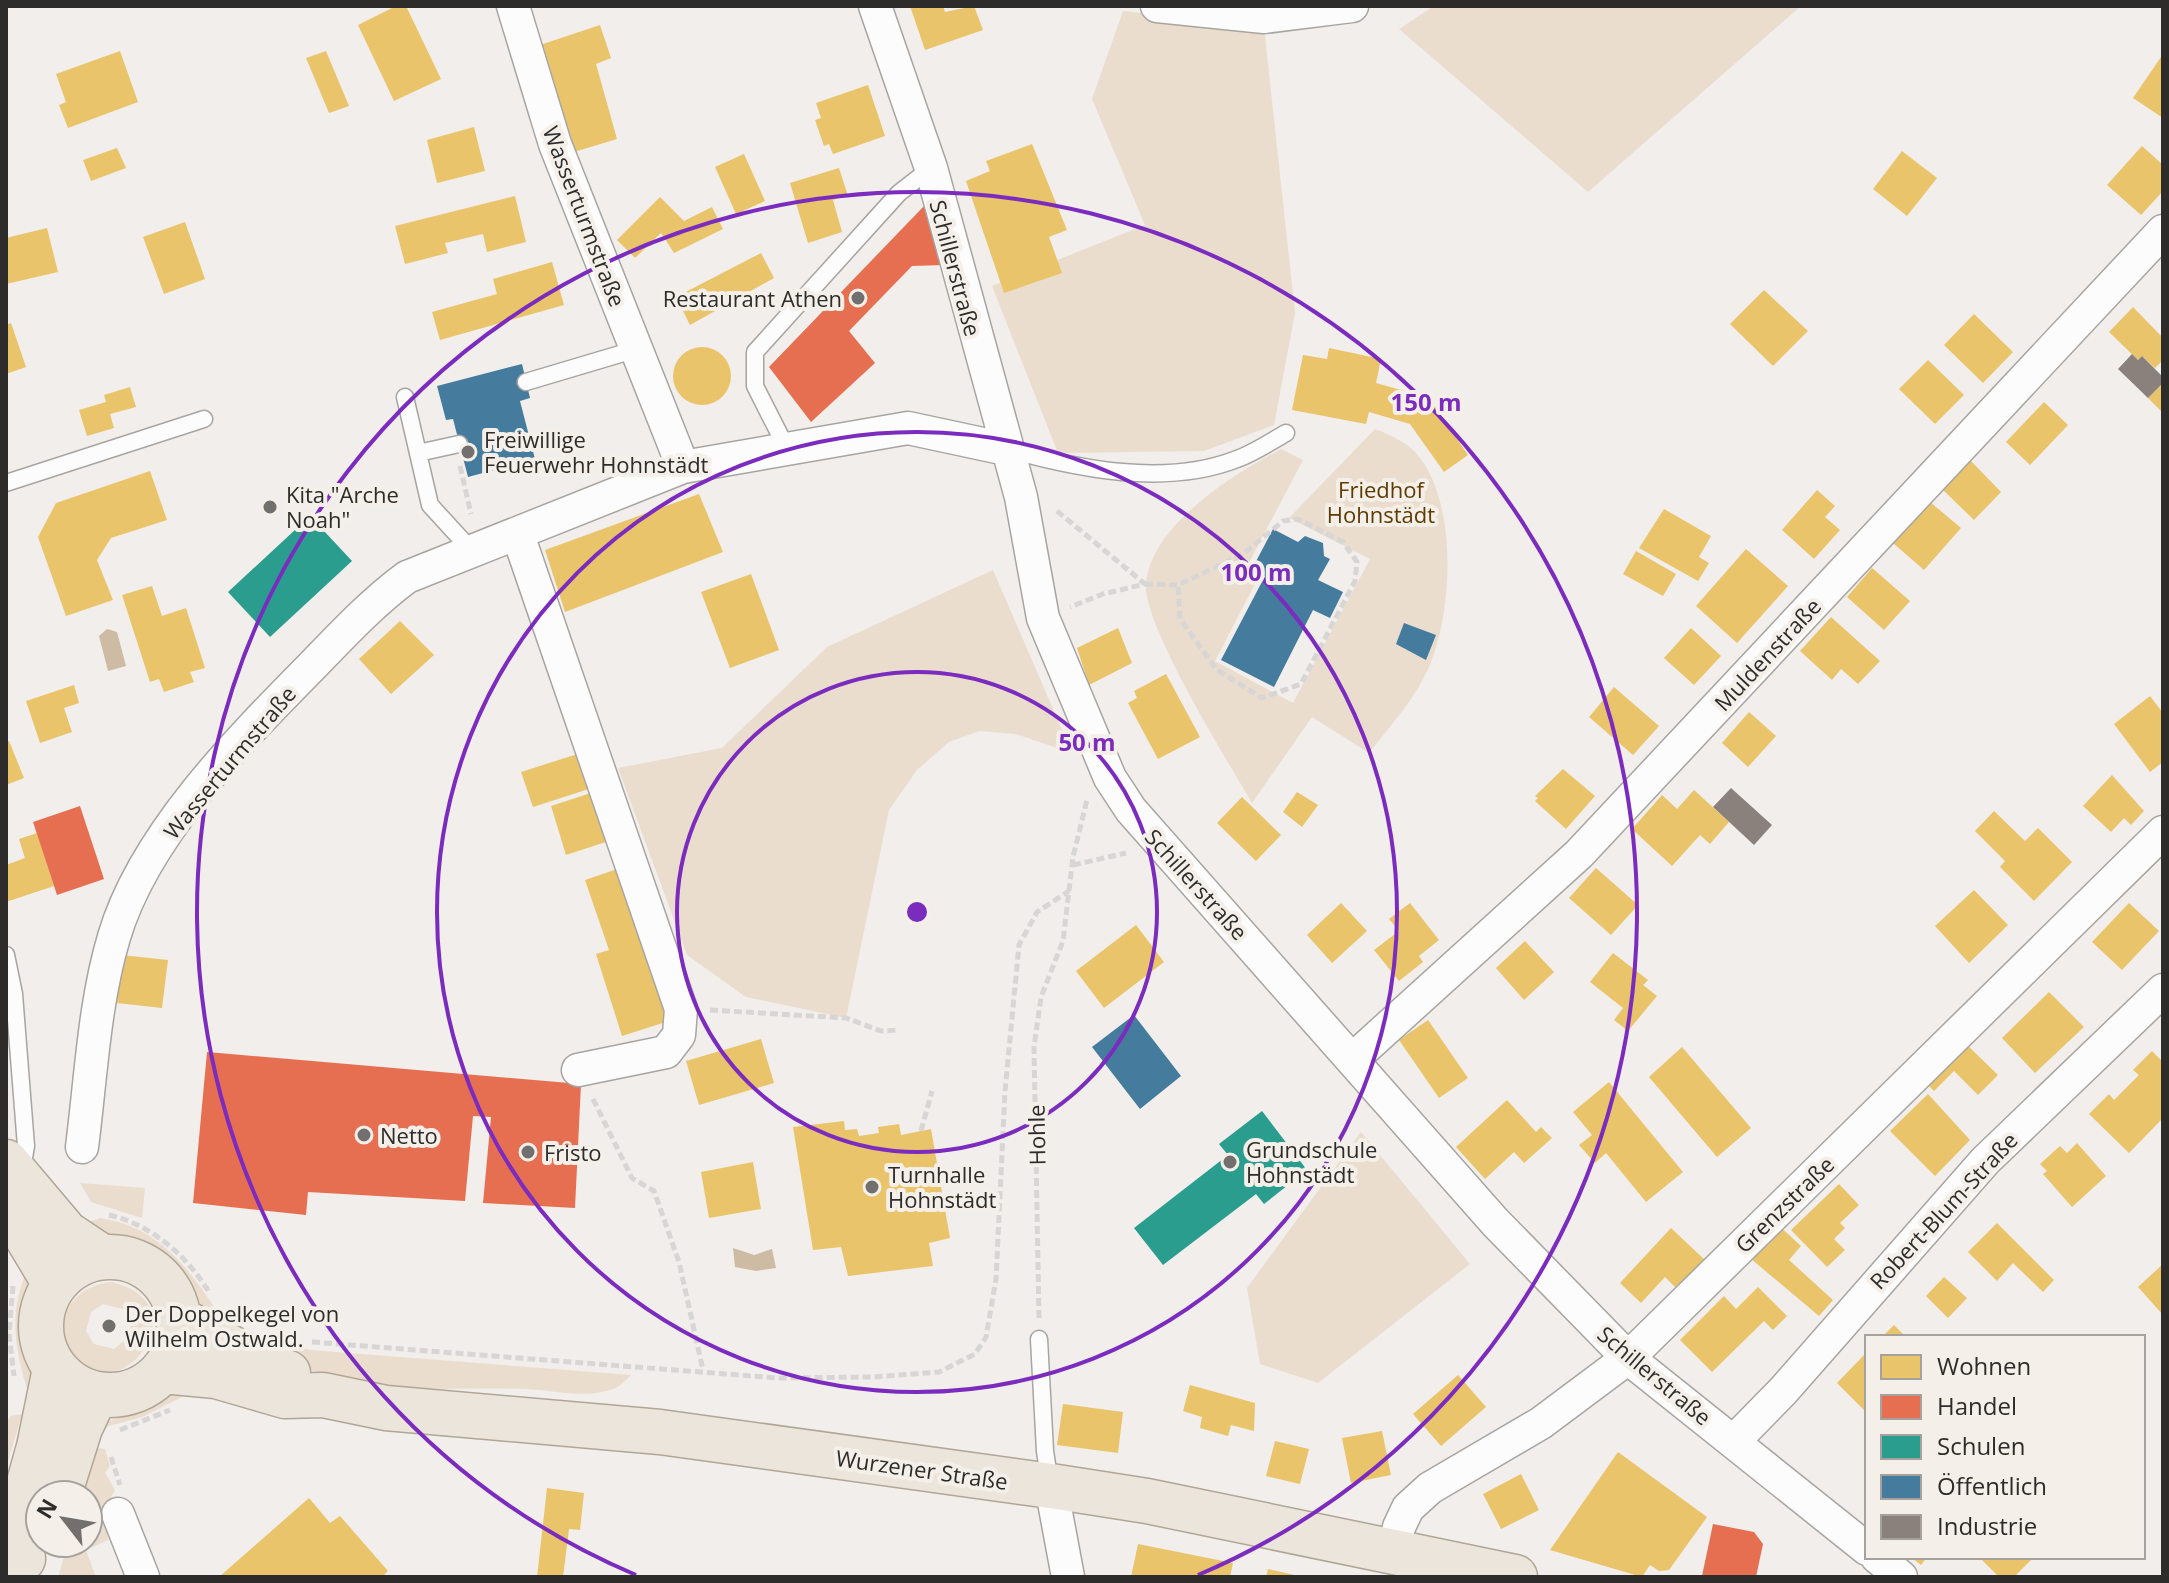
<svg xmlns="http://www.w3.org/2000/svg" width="2169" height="1583" font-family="'Open Sans',sans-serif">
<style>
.green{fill:#eaddcd;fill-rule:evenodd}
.water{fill:#cebba4}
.homes{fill:#e9c46a}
.shops{fill:#e76f51}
.schools{fill:#2a9d8f}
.public{fill:#457b9d}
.industry{fill:#8a817c}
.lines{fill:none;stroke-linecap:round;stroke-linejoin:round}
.lane-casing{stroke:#a7a5a2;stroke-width:19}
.street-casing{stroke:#a7a5a2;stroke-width:35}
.primary-casing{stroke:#b1a695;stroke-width:47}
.path{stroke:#d7d6d5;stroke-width:5;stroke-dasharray:8 4;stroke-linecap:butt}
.lane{stroke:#fdfcfc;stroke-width:16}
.street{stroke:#fdfcfc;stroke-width:32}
.primary{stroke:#ebe5dc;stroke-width:44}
.ring{fill:none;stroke:#7b2cbf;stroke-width:4}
.poi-dot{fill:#72706e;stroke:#f4efe8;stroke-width:3}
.labels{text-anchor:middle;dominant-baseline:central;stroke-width:8;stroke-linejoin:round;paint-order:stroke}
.street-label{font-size:22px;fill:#2e2c2a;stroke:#f4efe8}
.poi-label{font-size:22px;fill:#2e2c2a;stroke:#f4efe8;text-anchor:start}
.park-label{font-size:22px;fill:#5e3b00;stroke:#f4efe8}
.centre{fill:#7b2cbf;stroke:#f4efe8;stroke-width:4}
.ring-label{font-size:24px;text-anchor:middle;font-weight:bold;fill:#7b2cbf;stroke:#f4efe8;stroke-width:8;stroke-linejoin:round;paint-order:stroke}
</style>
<rect width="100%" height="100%" fill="#f1eeeb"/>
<path class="green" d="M1434,6H1801L1588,192L1399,29Z
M1123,11L1264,27L1295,313L1274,425L1204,451L1058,453L992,286L1145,225L1092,99Z
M1375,429C1388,434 1407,442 1417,454C1458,502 1453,612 1429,667C1415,699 1390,726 1369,753L1312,717L1252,803C1228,761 1142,624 1146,583C1152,524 1234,474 1281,449L1303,460L1244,572L1257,580L1215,661L1293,703L1370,559L1289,518Z
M993,570L1072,753L1016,734L979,731L949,742L917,770L889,810L846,1018L746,997L687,955L618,768L722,748L827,647Z
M1361,1132L1470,1264L1318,1383L1260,1364L1247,1288Z
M80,1183L145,1188L142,1218L91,1202Z
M100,1218C161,1227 191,1271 222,1319L195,1310L176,1272L163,1259L151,1249L110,1239L88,1222Z
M29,1268C36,1297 22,1312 26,1339C29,1369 39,1358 29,1395C15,1353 7,1308 29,1268Z
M112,1282C206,1305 115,1419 71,1351C49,1317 78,1284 112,1282ZM103,1304L123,1309L131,1321L130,1336L114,1349L94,1344L86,1331L91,1312Z
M248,1331L310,1350L631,1375C623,1383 618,1389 606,1391C581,1398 552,1390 526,1389C467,1387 407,1393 348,1381C309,1374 275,1355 242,1334Z
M191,1388L190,1393L142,1417L105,1427L102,1425L163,1394Z
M22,1414L6,1468V1423L11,1416Z
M97,1448L105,1449L110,1466L105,1473L115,1490L104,1509L108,1540L86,1550L96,1577H58L68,1543H88V1495H83Z"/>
<path class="water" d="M107,629L117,632L126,666L108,671L99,636Z
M733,1248L754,1255L772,1249L776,1268L756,1271L735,1267Z"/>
<path class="homes" d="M396,6H406L441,79L394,101L358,25Z
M910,6H943L945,12L974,6L983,30L925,50Z
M600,25L611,58L596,64L617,139L574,152L540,45Z
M120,51L138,102L68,128L59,105L66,102L56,74Z
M326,51L349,106L329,113L306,58Z
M2161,57L2163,58V118L2133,98Z
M868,85L885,136L833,154L829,144L824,146L815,120L821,118L816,103Z
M474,127L485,171L437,183L427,140Z
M1032,144L1067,230L1049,237L1062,273L1004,293L966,181L990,171L986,161Z
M2142,146L2163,165V191L2141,215L2107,185Z
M117,148L126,168L91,181L83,160Z
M1902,151L1937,178L1907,216L1873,189Z
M744,154L765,201L736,214L715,167Z
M839,168L848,196L833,200L842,232L808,243L790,183Z
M515,196L526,242L487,252L483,234L445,243L448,253L405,264L395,226Z
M660,197L684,221L712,207L723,229L674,253L661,233L635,258L617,240Z
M185,222L205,279L164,294L143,237Z
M47,228L58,272L6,284V238Z
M761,253L774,278L690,325L676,297Z
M552,262L564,305L440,340L432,312L497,294L493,279Z
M1764,290L1808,331L1773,366L1730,324Z
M2133,307L2163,338V360L2155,368L2142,356L2138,360L2109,332Z
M1974,314L2013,352L1983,383L1944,345Z
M11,323L26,367L6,374V325Z
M673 376a29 29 0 1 1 58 0a29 29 0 1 1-58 0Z
M1329,348L1381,359L1376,383L1429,398L1468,455L1444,472L1410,424L1369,412L1366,424L1292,410L1303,355L1327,359Z
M1928,360L1964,395L1935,424L1899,389Z
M2163,383V413L2148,398Z
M130,387L136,407L110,414L114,428L87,436L79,410L106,402L104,395Z
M2044,402L2068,425L2030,465L2006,442Z
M1970,460L2001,492L1974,520L1942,489Z
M150,471L167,520L111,538L97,560L113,600L66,616L38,537L56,503Z
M1817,490L1835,506L1825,517L1840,530L1814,559L1782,530Z
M699,494L723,552L565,612L545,550Z
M1930,502L1961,528L1924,570L1893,543Z
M1664,509L1711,536L1699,557L1709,563L1698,581L1639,548Z
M1746,549L1788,586L1737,643L1696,606Z
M1636,551L1676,574L1663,596L1623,574Z
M1872,568L1910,601L1884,630L1847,597Z
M751,574L779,650L730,668L701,592Z
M152,586L162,616L186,608L205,668L190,672L194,682L164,692L159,679L150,682L122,595Z
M1831,617L1880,661L1858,684L1841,669L1832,680L1800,651Z
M400,621L434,655L391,694L359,659Z
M1118,628L1132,663L1089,685L1077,648Z
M1691,628L1721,656L1694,685L1664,658Z
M1166,674L1200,737L1158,759L1128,703L1137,698L1134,691Z
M74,685L79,703L64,708L72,732L40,743L26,701Z
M1614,687L1659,726L1633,755L1589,717Z
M2150,696L2163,713V762L2150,772L2114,724Z
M1749,712L1776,736L1748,767L1722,743Z
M9,741L24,778L6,785V742Z
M587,751L598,786L533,807L521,772Z
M1563,769L1595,796L1566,829L1535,801L1538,798L1535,796Z
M2112,775L2144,811L2131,825L2124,818L2111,832L2083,806Z
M600,790L615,839L566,855L551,806Z
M1694,790L1729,822L1710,844L1700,835L1672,866L1632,829L1662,795L1677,809Z
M1297,792L1318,805L1302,827L1283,812Z
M1242,797L1281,835L1256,861L1217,823Z
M1994,811L2025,841L2038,828L2072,862L2034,901L2000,867L2005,861L1975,831Z
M37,833L54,886L6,902V865L25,858L19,839Z
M620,868L672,1020L622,1036L596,954L609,950L585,880Z
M1596,868L1638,905L1611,935L1569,898Z
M1974,890L2008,925L1969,963L1935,926Z
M1341,903L1367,931L1332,963L1307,935Z
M1410,903L1439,940L1419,956L1423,962L1399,981L1374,950L1399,931L1389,919Z
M2129,903L2159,931L2122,970L2092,942Z
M1136,925L1164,962L1104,1008L1076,971Z
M1525,941L1554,972L1524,1000L1496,968Z
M1613,953L1648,980L1643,985L1657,996L1628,1031L1614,1020L1623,1008L1590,982Z
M122,955L168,960L162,1008L117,1003Z
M2049,992L2084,1027L2035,1073L2002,1038Z
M1428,1020L1468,1078L1439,1098L1399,1040Z
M761,1039L774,1083L699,1105L686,1061Z
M1961,1039L1998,1075L1978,1095L1954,1071L1934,1091L1922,1079Z
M1682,1047L1751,1128L1717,1157L1649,1077Z
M2152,1051L2163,1062V1118L2129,1153L2089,1114L2109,1094L2114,1100L2139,1075L2133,1070Z
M1609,1082L1683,1172L1646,1202L1606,1153L1595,1163L1579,1145L1592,1135L1573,1112Z
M1928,1094L1970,1140L1935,1176L1890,1131Z
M1507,1100L1536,1132L1541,1127L1552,1138L1524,1163L1514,1152L1485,1179L1456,1147Z
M844,1121L845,1130L857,1129L859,1136L879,1133L878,1127L899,1124L901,1135L931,1129L950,1238L929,1243L933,1266L848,1276L841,1247L813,1250L793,1127Z
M2077,1143L2106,1176L2072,1207L2043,1174L2047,1171L2040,1164L2060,1146L2067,1153Z
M753,1162L761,1209L709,1218L701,1172Z
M1839,1184L1859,1205L1840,1223L1845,1228L1834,1239L1845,1250L1827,1267L1791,1230Z
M1775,1222L1801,1246L1789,1260L1833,1300L1819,1316L1744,1253Z
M1997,1223L2054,1280L2043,1292L2013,1263L1997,1281L1968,1252Z
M1671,1228L1707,1262L1679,1291L1665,1277L1641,1303L1620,1283Z
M2163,1264V1315L2138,1287Z
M1944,1277L1967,1298L1948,1318L1926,1296Z
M1758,1287L1787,1316L1773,1330L1764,1321L1712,1372L1680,1340L1724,1296L1736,1309Z
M1894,1325L1906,1337H1882Z
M1867,1352V1413L1837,1383Z
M1458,1375L1486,1407L1441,1446L1413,1414Z
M1190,1385L1255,1403L1254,1431L1231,1425L1228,1436L1200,1428L1202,1417L1183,1411Z
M1063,1404L1123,1412L1118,1453L1057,1445Z
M1382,1431L1391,1475L1351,1483L1342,1438Z
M1275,1441L1309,1449L1300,1484L1266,1476Z
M1618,1452L1707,1517L1669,1570L1659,1571L1650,1565L1642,1577L1550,1550Z
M1521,1474L1539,1510L1501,1529L1483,1494Z
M547,1488L584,1493L580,1530L569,1529L563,1577H537Z
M309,1498L330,1523L340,1516L388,1571L382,1577H219Z
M1138,1544L1233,1563L1230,1577H1131Z
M1911,1557H1927L1921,1565Z
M1979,1557H2034L2014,1577H1999Z
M1268,1569L1299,1576V1577H1266Z"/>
<path class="shops" d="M924,206L943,265L912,266L849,331L875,363L811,422L769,367Z
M80,806L104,879L57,895L33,822Z
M207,1052L581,1084L575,1208L483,1203L491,1117L473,1116L465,1201L308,1192L306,1215L193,1203Z
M1713,1524L1754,1532L1763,1544L1756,1577L1702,1576Z"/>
<path class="schools" d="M310,516L352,561L270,637L228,592Z
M1262,1111L1307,1170L1264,1204L1256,1194L1163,1265L1134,1228L1228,1155L1219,1144Z"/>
<path class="public" d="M522,364L530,398L520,401L535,459L468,477L453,419L446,420L437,386Z
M1273,529L1298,542L1305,536L1323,543L1324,556L1330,559L1318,580L1343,592L1330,618L1313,610L1274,687L1221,660L1265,576L1252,569Z
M1404,623L1436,635L1426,660L1396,644Z
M1134,1015L1181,1076L1140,1109L1092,1047Z"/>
<path class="industry" d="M2132,354L2138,360L2142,356L2163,377V383L2148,398L2118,369Z
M1731,788L1772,825L1754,845L1713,807Z"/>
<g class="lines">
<defs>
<path id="lane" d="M526,382L637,349
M405,397L430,505L473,552
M787,449L755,386V352L899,193L931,168
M1007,449C1078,469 1166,487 1237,459C1254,453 1270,442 1286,433
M418,453L459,444
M6,483L204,419
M6,955L14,994L26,1146L22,1169
M1039,1339L1045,1451L1050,1484"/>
<path id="street" d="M513,6L555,144L683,467
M875,6L931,168L1021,497L1043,618L1110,778L1131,810L1495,1222L1628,1358L1867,1549
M1157,6L1264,17L1352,6
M518,535L681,1009L679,1035L666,1052L578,1070
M1353,1059L1579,854L2163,231
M82,1147C91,1077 94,1004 114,937C144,835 241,738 314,664C344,633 372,603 407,577L683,467L908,428L1006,449
M1734,1441L1783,1391L1985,1161L2163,990
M1051,1486L1068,1577
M118,1514L143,1577
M1394,1551L1399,1527L1408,1508L1430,1488L1541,1423L1628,1358L2163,832
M1877,1557L1901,1577"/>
<path id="primary" d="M6,1162L66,1233L102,1257
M6,1202L55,1284
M41 1326a69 69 0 1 1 138 0a69 69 0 1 1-138 0Z
M179,1319L246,1356L288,1373
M163,1371L216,1376L285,1396L323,1395L386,1408L660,1432L1051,1486L1147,1501L1515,1577
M59,1495L80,1428L96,1394
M23,1559L18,1522L39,1447L55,1369"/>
</defs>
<use href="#lane" class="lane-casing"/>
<use href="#street" class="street-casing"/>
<use href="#primary" class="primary-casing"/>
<path class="path" d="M460,466L471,514
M1057,511L1145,584L1103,594L1070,607
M1145,584L1178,585L1243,554L1283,521L1298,519L1343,542L1357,562L1355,581L1301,684L1262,698L1217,670L1180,619L1178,585
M1073,865L1126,853
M710,1010L846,1018L881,1031L898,1030
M593,1099L632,1178L654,1191L679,1262L703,1370
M921,1131L932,1091
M109,1215C152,1225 186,1255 209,1292
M13,1286L9,1334L14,1376
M1039,1318L1034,1047L1041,997L1063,941L1073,857L1087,800
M312,1342L778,1378L873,1377L939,1372L975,1354L986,1337L996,1279L1005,1091L1019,945L1037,912L1069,891
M120,1430L170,1410
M111,1457L120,1485"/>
<use href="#lane" class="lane"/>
<use href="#street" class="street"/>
<use href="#primary" class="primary"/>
</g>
<g class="ring">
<circle cx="917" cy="912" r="240"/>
<circle cx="917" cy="912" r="480"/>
<path d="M636 1575A720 720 0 1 1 1198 1575"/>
</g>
<g class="poi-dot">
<circle cx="858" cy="298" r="8"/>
<circle cx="468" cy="452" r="8"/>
<circle cx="270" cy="507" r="8"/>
<circle cx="364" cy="1135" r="8"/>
<circle cx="528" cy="1152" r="8"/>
<circle cx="1230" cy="1162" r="8"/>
<circle cx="872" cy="1187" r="8"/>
<circle cx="109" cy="1326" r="8"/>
</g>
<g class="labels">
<g class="street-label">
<text transform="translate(585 216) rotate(69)">Wasserturmstraße</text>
<text transform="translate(956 268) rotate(75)">Schillerstraße</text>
<text transform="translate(1767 654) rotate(-47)">Muldenstraße</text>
<text transform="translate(229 762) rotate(-50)">Wasserturmstraße</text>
<text transform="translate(1197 884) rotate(48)">Schillerstraße</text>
<text transform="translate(1036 1135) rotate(-91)">Hohle</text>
<text transform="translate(1784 1204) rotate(-44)">Grenzstraße</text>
<text transform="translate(1943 1210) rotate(-47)">Robert-Blum-Straße</text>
<text transform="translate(1655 1375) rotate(40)">Schillerstraße</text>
<text transform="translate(922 1469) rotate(8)">Wurzener Straße</text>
</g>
<g class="poi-label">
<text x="842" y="298" text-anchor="end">Restaurant Athen</text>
<text x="484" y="439">Freiwillige<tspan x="484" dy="25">Feuerwehr Hohnstädt</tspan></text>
<text x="286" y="494">Kita "Arche<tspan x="286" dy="25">Noah"</tspan></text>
<text x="380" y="1135">Netto</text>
<text x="1246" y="1149">Grundschule<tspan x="1246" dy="25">Hohnstädt</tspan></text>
<text x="544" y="1152">Fristo</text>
<text x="888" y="1174">Turnhalle<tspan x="888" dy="25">Hohnstädt</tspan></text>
<text x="125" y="1313">Der Doppelkegel von<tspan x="125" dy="25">Wilhelm Ostwald.</tspan></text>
</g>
<g class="park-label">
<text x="1381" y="489">Friedhof<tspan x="1381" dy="25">Hohnstädt</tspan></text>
</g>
</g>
<circle cx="917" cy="912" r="12" class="centre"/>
<g class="ring-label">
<text x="1426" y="411">150 m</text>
<text x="1256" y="581">100 m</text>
<text x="1087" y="751">50 m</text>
</g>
<rect width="2169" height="1583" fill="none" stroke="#2e2c2a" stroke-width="16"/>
<rect x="1865" y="1335" width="280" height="224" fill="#f4efe8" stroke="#a5a19c" stroke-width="2"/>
<rect x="1881" y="1355" width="40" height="24" fill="#e9c46a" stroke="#a5a19c" stroke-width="2"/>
<text x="1937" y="1375" font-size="24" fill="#2e2c2a">Wohnen</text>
<rect x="1881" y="1395" width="40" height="24" fill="#e76f51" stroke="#a5a19c" stroke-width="2"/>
<text x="1937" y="1415" font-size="24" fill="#2e2c2a">Handel</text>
<rect x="1881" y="1435" width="40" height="24" fill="#2a9d8f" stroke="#a5a19c" stroke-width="2"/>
<text x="1937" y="1455" font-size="24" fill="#2e2c2a">Schulen</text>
<rect x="1881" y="1475" width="40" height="24" fill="#457b9d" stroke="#a5a19c" stroke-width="2"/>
<text x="1937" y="1495" font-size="24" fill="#2e2c2a">Öffentlich</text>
<rect x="1881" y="1515" width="40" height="24" fill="#8a817c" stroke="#a5a19c" stroke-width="2"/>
<text x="1937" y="1535" font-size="24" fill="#2e2c2a">Industrie</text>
<g transform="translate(64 1519) rotate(301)"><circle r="38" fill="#f4efe8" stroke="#a5a19c" stroke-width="2"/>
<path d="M0-6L14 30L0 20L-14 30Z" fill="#72706e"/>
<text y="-12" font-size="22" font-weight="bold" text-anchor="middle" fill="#2e2c2a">N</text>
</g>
</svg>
